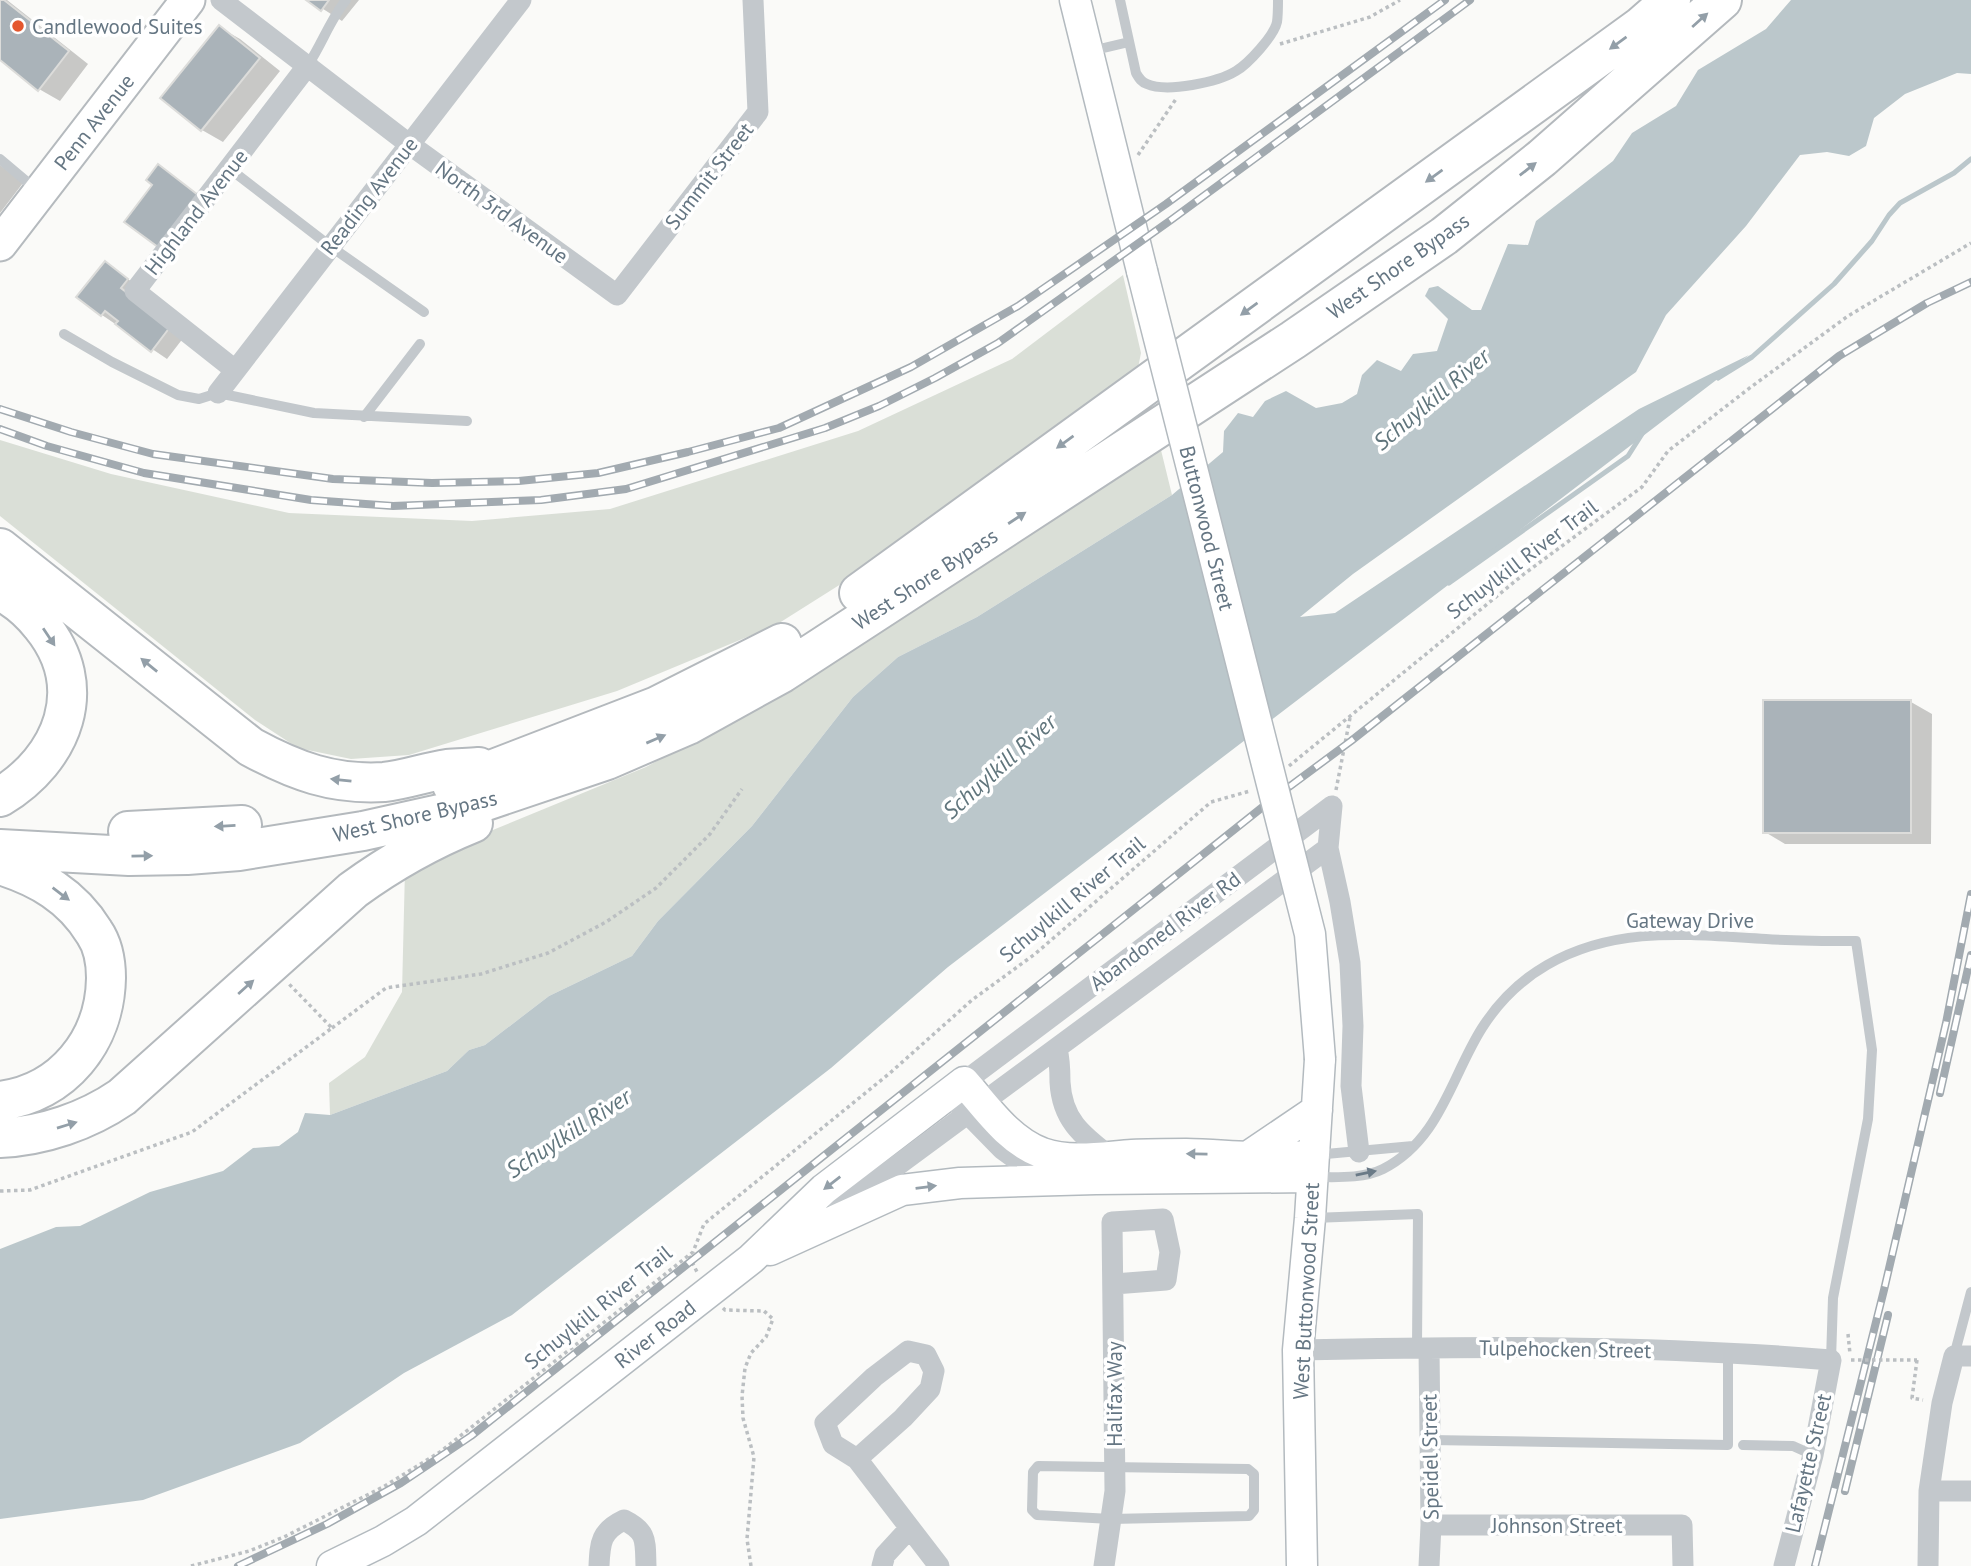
<svg xmlns="http://www.w3.org/2000/svg" width="1971" height="1566" font-family="'PT Sans',sans-serif">
<style>
.green{fill:#dadfd7}
.water{fill:#bbc7cb}
.shadow{fill:#0003}
.lines{fill:none;stroke-linecap:round;stroke-linejoin:round}
.stream{stroke:#bbc7cb;stroke-width:5}
.building{fill:#aab3b9;stroke:#dcdcda;stroke-width:2}
.secondary-casing{stroke:#b3babf;stroke-width:33}
.primary-casing{stroke:#b5babe;stroke-width:37}
.highway-casing{stroke:#b4b9bd;stroke-width:42}
.path{stroke:#bbbfc2;stroke-width:3.5;stroke-dasharray:3.5 3.5;stroke-linecap:butt}
.lane{stroke:#c3c8cc;stroke-width:10}
.street{stroke:#c3c8cc;stroke-width:21}
.secondary{stroke:#fff;stroke-width:30}
.primary{stroke:#fff;stroke-width:33}
.highway{stroke:#fff;stroke-width:38}
.rail-casing{stroke:#a2aab0;stroke-width:8}
.rail{stroke:#fff;stroke-width:5;stroke-dasharray:16;stroke-linecap:butt}
.secondary-bridge-casing{stroke:#b3babf;stroke-width:33;stroke-linecap:butt}
.path-bridge{stroke:#bbbfc2;stroke-width:3.5;stroke-dasharray:3.5 3.5;stroke-linecap:butt}
.secondary-bridge{stroke:#fff;stroke-width:30}
.oneway{fill:#939fa8}
.oneway2{fill:#6a7a87}
.poi-dot{fill:#e4572e;stroke:#fff;stroke-width:2.5}
.labels{text-anchor:middle;dominant-baseline:central;stroke-width:7;stroke-linejoin:round;paint-order:stroke}
.poi-label{font-size:21px;fill:#657683;stroke:#fff;text-anchor:start}
.street-label{font-size:21px;fill:#657683;stroke:#fff}
.water-label{font-size:23px;font-style:italic;fill:#60757c;stroke:#fff}
</style>
<rect width="100%" height="100%" fill="#fafaf8"/>
<path class="green" d="M1123,275L1141,353L1138,368L917,536L776,625L617,691L409,755L351,759L298,748L255,720L0,516V440L111,474L289,513L472,521L610,509L858,431L1012,359Z
M1160,446L1172,495L977,617L898,657L853,697L752,826L658,921L632,956L549,996L485,1045L469,1050L447,1071L330,1115L329,1083L365,1057L402,992L405,869L444,850L646,767L799,683Z"/>
<path class="water" d="M1791,0H1971V74L1957,73L1905,94L1874,118L1866,146L1849,156L1827,152L1800,155L1746,226L1666,315L1636,372L1353,574L1300,617L1335,613L1639,409L1749,355L948,967L831,1068L512,1315L404,1373L300,1443L143,1500L0,1519V1249L56,1227L80,1226L150,1192L223,1171L253,1148L279,1146L298,1132L305,1113L330,1115L447,1071L469,1050L485,1045L549,996L632,956L658,921L752,826L853,697L898,657L977,617L1172,495L1223,452L1224,431L1238,413L1253,417L1265,401L1286,391L1316,408L1342,403L1357,394L1362,375L1377,360L1401,371L1413,354L1437,351L1448,319L1425,296L1429,288L1438,286L1472,310H1481L1508,244L1528,245L1536,221L1613,161L1632,133L1676,106L1698,70L1766,29Z"/>
<path class="shadow" d="M0,0H7L88,64L60,101L39,89L0,58Z
M309,0H359L342,21Z
M219,27L240,39L280,71L223,142L202,130Z
M0,165L23,183L0,213Z
M105,263L142,289L184,337L167,359L102,315Z
M1911,702L1932,714L1931,844H1785L1765,832Z"/>
<g class="lines">
<path class="stream" d="M1718,378L1752,357L1834,284L1872,241L1889,215L1900,203L1954,173L1971,159
M1449,583L1628,456L1642,434"/>
</g>
<path class="building" d="M0,0H4L69,51L38,91L0,60Z
M306,0H329L321,11Z
M219,25L260,58L201,131L160,98Z
M158,164L198,195L158,247L124,222L152,185L146,180Z
M105,261L128,279L121,288L170,327L151,352L115,324L118,321L105,311L101,316L76,297Z
M1763,700H1911V833H1763Z"/>
<g class="lines">
<defs>
<path id="secondary" d="M1075,0L1142,271
M1249,1156L1317,1110
M770,1250L902,1190L960,1183L1096,1179L1312,1177
M332,1566L383,1541L416,1521L751,1259L824,1189L964,1082C987,1108 1008,1140 1042,1153C1071,1163 1103,1157 1132,1155C1150,1154 1168,1154 1186,1154C1229,1155 1272,1161 1314,1155
M1302,1566L1298,1350L1310,1218L1320,1059"/>
<path id="primary" d="M0,244L188,0"/>
<path id="highway" d="M0,548L251,747C295,771 333,785 384,782C405,780 426,772 447,769C458,768 469,768 479,767
M0,591C16,599 30,611 41,625C92,687 63,759 0,797
M859,593L1640,27L1671,0
M452,785L657,706L782,643
M128,831L242,825
M0,849L129,856L187,855L239,851L363,831L462,809L607,760L688,725L782,673L1293,340L1444,236L1542,158L1722,0
M0,865C39,877 72,896 94,932C103,945 106,963 106,978C105,1041 63,1093 0,1101
M0,1138C43,1136 87,1121 122,1097L353,890C390,863 431,840 473,823"/>
</defs>
<use href="#secondary" class="secondary-casing"/>
<use href="#primary" class="primary-casing"/>
<use href="#highway" class="highway-casing"/>
<path class="path" d="M1280,44L1370,17L1400,0
M1138,155L1176,99
M1289,766L1524,574L1642,487L1668,451L1751,387L1848,316L1971,243
M1336,790L1350,718
M332,1028L386,988L481,974L548,953L606,922L656,888L710,834L742,789
M0,1191L30,1190L192,1132L332,1028L289,984
M689,1256L698,1274
M723,1308L725,1310L764,1311L773,1319L766,1337L751,1353L745,1368L742,1396L743,1418L754,1457L747,1539L751,1566
M1848,1334L1850,1354
M1917,1360L1912,1398L1923,1400
M191,1566L249,1551L284,1537L383,1487L440,1452L693,1252L704,1224L890,1073L972,1000L1035,954L1211,802L1250,791"/>
<path class="lane" d="M1120,0L1136,73C1139,78 1141,82 1147,84C1167,93 1218,82 1236,71C1248,64 1274,36 1277,22C1278,15 1278,7 1278,0
M1091,51L1129,42
M308,65C322,44 330,20 346,0
M0,159L38,191
M230,169L330,246L424,312
M64,334L112,362L178,395L199,399L218,393L314,413L467,421
M364,417L420,344
M1315,1155L1413,1146
M1314,1177C1336,1177 1363,1179 1383,1169C1440,1140 1451,1077 1482,1028C1498,1003 1521,980 1547,965C1616,925 1690,935 1766,939C1796,941 1826,941 1856,941L1872,1050L1868,1119L1833,1298L1831,1360
M1313,1218L1418,1214L1417,1347
M1954,1356L1971,1292
M1430,1440L1728,1445V1352
M1743,1445L1793,1446L1813,1455
M1038,1466L1248,1469L1254,1474V1510L1249,1516L1111,1519L1037,1515L1032,1510L1033,1472Z"/>
<path class="street" d="M221,0L409,144L617,295L758,112L753,0
M235,370L135,291L308,65
M218,393L521,0
M1332,806L1328,848L1340,902L1350,963L1353,1026L1351,1086L1359,1152
M1057,1049C1060,1061 1060,1070 1060,1082C1062,1120 1082,1135 1109,1156
M964,1082L1332,806
M958,1104L1002,1149L1013,1157L1057,1178
M839,1206L860,1193L1328,848
M1429,1348L1431,1525L1429,1566
M1298,1350C1475,1346 1654,1345 1831,1360L1813,1455L1784,1566
M857,1459L903,1418L930,1389L934,1371L926,1355L908,1351L874,1377L825,1423L833,1444L857,1459L939,1566
M1929,1491H1971
M1431,1525H1682L1683,1566
M599,1566C600,1542 601,1531 624,1520C648,1532 645,1541 646,1566
M882,1566L885,1555L909,1529
M1104,1566L1115,1491L1112,1222L1163,1219L1170,1252L1166,1280L1114,1284
M1928,1566L1929,1491L1942,1403L1954,1356H1971"/>
<use href="#secondary" class="secondary"/>
<use href="#primary" class="primary"/>
<use href="#highway" class="highway"/>
<defs>
<path id="rail" d="M0,409L71,432L153,454L333,479L432,483L519,481L598,473L688,452L779,428L911,367L1018,306L1166,204L1445,0
M0,429L47,446L144,473L311,500L393,506L541,500L626,489L825,428L879,406L935,378L998,343L1171,220L1470,0
M1940,1093L1971,955
M1845,1491L1888,1315
M238,1566L327,1524L401,1483L471,1436L1274,798L1351,741L1839,356L1927,303L1971,282
M1815,1566L1884,1290L1946,1023L1971,894"/>
</defs>
<use href="#rail" class="rail-casing"/>
<use href="#rail" class="rail"/>
<defs>
<path id="secondary-bridge" d="M1142,271L1310,934L1320,1059"/>
</defs>
<use href="#secondary-bridge" class="secondary-bridge-casing"/>
<path class="path-bridge" d="M1851,1360H1917"/>
<use href="#secondary-bridge" class="secondary-bridge"/>
</g>
<defs><path id="oneway-solid" d="M-6-.8H1V-3.2L6.5 0L1 3.2V.8H-6Z" transform="scale(1.75)"/></defs>
<g class="oneway">
<use href="#oneway-solid" transform="translate(1700 20) rotate(-42)"/>
<use href="#oneway-solid" transform="translate(1618 43) rotate(144)"/>
<use href="#oneway-solid" transform="translate(1528 169) rotate(-38)"/>
<use href="#oneway-solid" transform="translate(1434 176) rotate(144)"/>
<use href="#oneway-solid" transform="translate(1249 309) rotate(144)"/>
<use href="#oneway-solid" transform="translate(1065 442) rotate(144)"/>
<use href="#oneway-solid" transform="translate(1017 518) rotate(-33)"/>
<use href="#oneway-solid" transform="translate(49 637) rotate(56)"/>
<use href="#oneway-solid" transform="translate(149 665) rotate(-141)"/>
<use href="#oneway-solid" transform="translate(656 739) rotate(-23)"/>
<use href="#oneway-solid" transform="translate(341 780) rotate(-174)"/>
<use href="#oneway-solid" transform="translate(225 826) rotate(177)"/>
<use href="#oneway-solid" transform="translate(142 856) rotate(-1)"/>
<use href="#oneway-solid" transform="translate(61 894) rotate(37)"/>
<use href="#oneway-solid" transform="translate(246 987) rotate(-42)"/>
<use href="#oneway-solid" transform="translate(67 1125) rotate(-17)"/>
<use href="#oneway-solid" transform="translate(1197 1154) rotate(-179)"/>
<use href="#oneway-solid" transform="translate(832 1183) rotate(142)"/>
<use href="#oneway-solid" transform="translate(926 1187) rotate(-7)"/>
</g>
<use class="oneway2" href="#oneway-solid" transform="translate(1366 1173) rotate(-12)"/>
<circle class="poi-dot" cx="18" cy="26" r="7"/>
<g class="labels">
<g class="poi-label">
<text x="32" y="26">Candlewood Suites</text>
</g>
<g class="street-label">
<text transform="translate(94 122) rotate(-52)">Penn Avenue</text>
<text transform="translate(709 176) rotate(-52)">Summit Street</text>
<text transform="translate(369 196) rotate(-52)">Reading Avenue</text>
<text transform="translate(196 212) rotate(-52)">Highland Avenue</text>
<text transform="translate(502 212) rotate(36)">North 3rd Avenue</text>
<text transform="translate(1398 266) rotate(-35)">West Shore Bypass</text>
<text transform="translate(1207 528) rotate(76)">Buttonwood Street</text>
<text transform="translate(1522 559) rotate(-37)">Schuylkill River Trail</text>
<text transform="translate(925 579) rotate(-33)">West Shore Bypass</text>
<text transform="translate(415 816) rotate(-13)">West Shore Bypass</text>
<text transform="translate(1072 899) rotate(-40)">Schuylkill River Trail</text>
<text x="1690" y="920">Gateway Drive</text>
<text transform="translate(1165 931) rotate(-37)">Abandoned River Rd</text>
<text transform="translate(1306 1291) rotate(-87)">West Buttonwood Street</text>
<text transform="translate(598 1307) rotate(-39)">Schuylkill River Trail</text>
<text transform="translate(655 1334) rotate(-38)">River Road</text>
<text transform="translate(1565 1349) rotate(1)">Tulpehocken Street</text>
<text transform="translate(1114 1394) rotate(-90)">Halifax Way</text>
<text transform="translate(1430 1457) rotate(-91)">Speidel Street</text>
<text transform="translate(1808 1463) rotate(-77)">Lafayette Street</text>
<text x="1557" y="1525">Johnson Street</text>
</g>
<g class="water-label">
<text transform="translate(1431 399) rotate(-40)">Schuylkill River</text>
<text transform="translate(999 766) rotate(-42)">Schuylkill River</text>
<text transform="translate(568 1133) rotate(-33)">Schuylkill River</text>
</g>
</g>
</svg>
